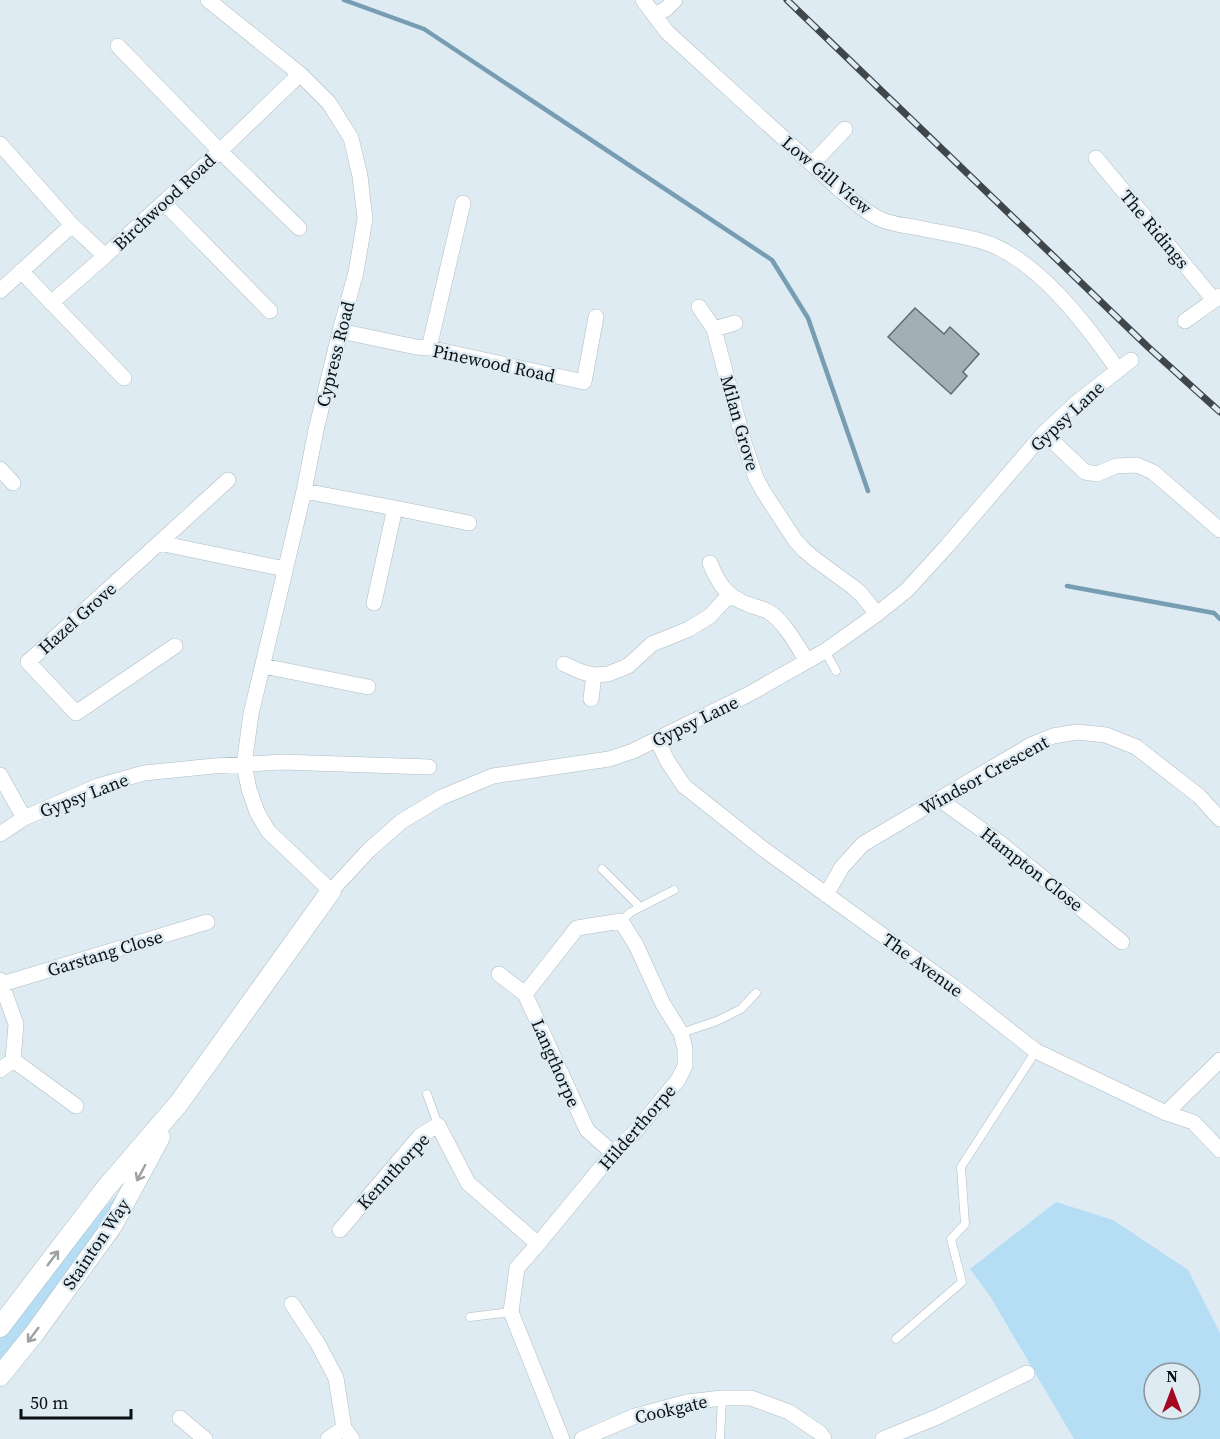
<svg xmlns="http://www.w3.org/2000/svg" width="1220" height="1439" font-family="'Source Serif 4',serif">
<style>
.green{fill:#b5ddf3;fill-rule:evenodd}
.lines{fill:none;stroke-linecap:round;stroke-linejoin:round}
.stream{stroke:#779db2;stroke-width:4.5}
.building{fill:#a2afb6;stroke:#616d73;stroke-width:1.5}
.service-casing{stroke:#afbcc3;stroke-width:9}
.minor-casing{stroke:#afbcc3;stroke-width:16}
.tertiary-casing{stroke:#afbcc3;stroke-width:21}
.service{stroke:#fff;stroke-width:8}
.minor{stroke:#fff;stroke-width:15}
.tertiary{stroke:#fff;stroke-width:20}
.rail-casing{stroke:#40474b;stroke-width:7}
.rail{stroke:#deebf3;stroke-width:4.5;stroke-dasharray:14;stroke-linecap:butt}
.oneway{stroke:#9ea0a1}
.labels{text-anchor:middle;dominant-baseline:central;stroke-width:5;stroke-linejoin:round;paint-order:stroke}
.street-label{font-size:18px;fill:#0c1113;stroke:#deebf3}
</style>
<rect width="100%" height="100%" fill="#deebf3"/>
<path class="green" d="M119,1193L94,1239L0,1363V1339L107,1205Z
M1056,1202L1113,1220L1188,1270L1220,1333V1439H1074L990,1296L970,1269ZM1154,1373H1190V1409H1154Z"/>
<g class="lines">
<path class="stream" d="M344,0L424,29L772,260L808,318L868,491
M1067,586L1214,613L1220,619"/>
</g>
<path class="building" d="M915,308L944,334L950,327L979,354L963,372L967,376L951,394L888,337Z"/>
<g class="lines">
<defs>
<path id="service" d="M825,651L836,671
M602,869L640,907
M621,921L631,912L674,890
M681,1033L717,1021L741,1009L756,993
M427,1094L438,1125
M470,1317L511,1312
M896,1339L962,1282L951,1239L965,1224L961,1167L1036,1051
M720,1439L722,1398"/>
<path id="minor" d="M208,0L300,74L329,103L351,138L360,176L365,219L356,272L340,331L316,430L304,491L251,714L244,765L249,789L257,812L268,831L331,891L369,850L402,821L442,797L493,776L609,759L633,751L749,694L825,651L877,614L907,590L947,546L1044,433L1076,403L1131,360
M643,0L667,32L838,188C851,199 864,211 878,218C889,224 902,225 914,227C936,232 959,235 981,241C1036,257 1086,324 1118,370
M654,15L666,9L675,0
M118,46L220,151L299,228
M0,144L72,225
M1096,158L1214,300
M812,164L845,129
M164,203L270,311
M21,271L124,378
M0,291L72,225L105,256L220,151L300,74
M51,303L105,256
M699,307L714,329L744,443L756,478L763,491L795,540L804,550L816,560L853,587L861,594L877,614
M1185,321L1220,296
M714,329L735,323
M340,331L416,347L429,348L584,382L596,317
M429,348L463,203
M1044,433L1085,472L1097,474L1116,466L1137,465L1153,472L1220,530
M0,469L13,483
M304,491L395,508L374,603
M395,508L469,523
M159,543L228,480
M710,563C718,583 726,596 747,604C754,607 763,608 769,612C784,621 798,647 807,661
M175,646L76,713L28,662L159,543L285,569
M564,664L582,672L594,675L608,674L628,666L652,644L689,629L710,616L729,595
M263,666L368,687
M591,699L594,675
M657,740L668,762L684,786L762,848L954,987L1036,1051L1166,1113L1193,1122L1220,1150
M0,775L24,818
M939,799L999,842L1122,942
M0,834L24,818L98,786L144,773L214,766L282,762L429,767
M826,895L842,867L863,844L1031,745L1053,736L1077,732L1106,735L1136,747L1199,796L1220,819
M499,974L525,994L587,1130L613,1153
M0,980L16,1024L13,1060L0,1070
M2,984L207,922
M525,994L577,928L621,921L636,945L663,1004L681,1033L685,1049V1066L678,1080L636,1131L613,1153L538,1244L517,1268L511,1312L562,1439
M13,1060L76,1106
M1166,1113L1220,1060
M340,1230L420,1136L438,1125L468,1183L538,1244
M292,1304L318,1344L336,1378L344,1428L352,1439
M180,1418L205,1439
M328,1439L344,1428
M582,1439L635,1416L687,1402L722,1398H751L789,1412L820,1433L824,1439
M883,1439L937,1417L1027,1373"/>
<path id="tertiary" d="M0,1327L106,1188L179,1103L331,891
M0,1376L34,1334L112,1226L160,1137"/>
</defs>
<use href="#service" class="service-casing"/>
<use href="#minor" class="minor-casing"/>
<use href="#tertiary" class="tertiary-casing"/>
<use href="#service" class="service"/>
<use href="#minor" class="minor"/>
<use href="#tertiary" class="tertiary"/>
<defs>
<path id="rail" d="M787,0L1148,347L1220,412"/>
</defs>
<use href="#rail" class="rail-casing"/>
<use href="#rail" class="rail"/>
</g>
<defs><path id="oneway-shaft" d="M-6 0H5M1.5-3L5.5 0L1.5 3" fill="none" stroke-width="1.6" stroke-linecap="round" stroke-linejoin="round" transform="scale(1.5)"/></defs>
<g class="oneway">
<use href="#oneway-shaft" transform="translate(141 1173) rotate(118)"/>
<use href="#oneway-shaft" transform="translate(53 1258) rotate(-53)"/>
<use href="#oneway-shaft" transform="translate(33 1335) rotate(127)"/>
</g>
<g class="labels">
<g class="street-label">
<text transform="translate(827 175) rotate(40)">Low Gill View</text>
<text transform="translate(164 202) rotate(-43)">Birchwood Road</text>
<text transform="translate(1155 229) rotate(50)">The Ridings</text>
<text transform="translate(335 354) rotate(-76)">Cypress Road</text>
<text transform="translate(494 363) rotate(12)">Pinewood Road</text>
<text transform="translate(1067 416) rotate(-43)">Gypsy Lane</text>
<text transform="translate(740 423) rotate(74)">Milan Grove</text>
<text transform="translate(77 618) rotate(-42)">Hazel Grove</text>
<text transform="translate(695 721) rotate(-26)">Gypsy Lane</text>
<text transform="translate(984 775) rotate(-29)">Windsor Crescent</text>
<text transform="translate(84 795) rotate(-21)">Gypsy Lane</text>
<text transform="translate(1032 869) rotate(38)">Hampton Close</text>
<text transform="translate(105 953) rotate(-17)">Garstang Close</text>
<text transform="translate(923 965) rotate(36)">The Avenue</text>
<text transform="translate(556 1063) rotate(66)">Langthorpe</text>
<text transform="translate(637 1127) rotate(-49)">Hilderthorpe</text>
<text transform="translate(393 1171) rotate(-47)">Kennthorpe</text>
<text transform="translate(96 1244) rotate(-56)">Stainton Way</text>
<text transform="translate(671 1409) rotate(-13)">Cookgate</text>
</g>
</g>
<g transform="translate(1172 1391)"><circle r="28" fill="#deebf3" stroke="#8a9499" stroke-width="1.5"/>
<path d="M0-4.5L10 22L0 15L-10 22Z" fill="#a30722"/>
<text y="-9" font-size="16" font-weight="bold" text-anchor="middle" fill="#0c1113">N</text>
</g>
<path d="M21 1409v9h110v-9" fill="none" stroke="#0c1113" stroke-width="3"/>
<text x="30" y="1409" font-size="18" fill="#0c1113" stroke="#deebf3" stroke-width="4.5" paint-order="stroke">50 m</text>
</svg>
